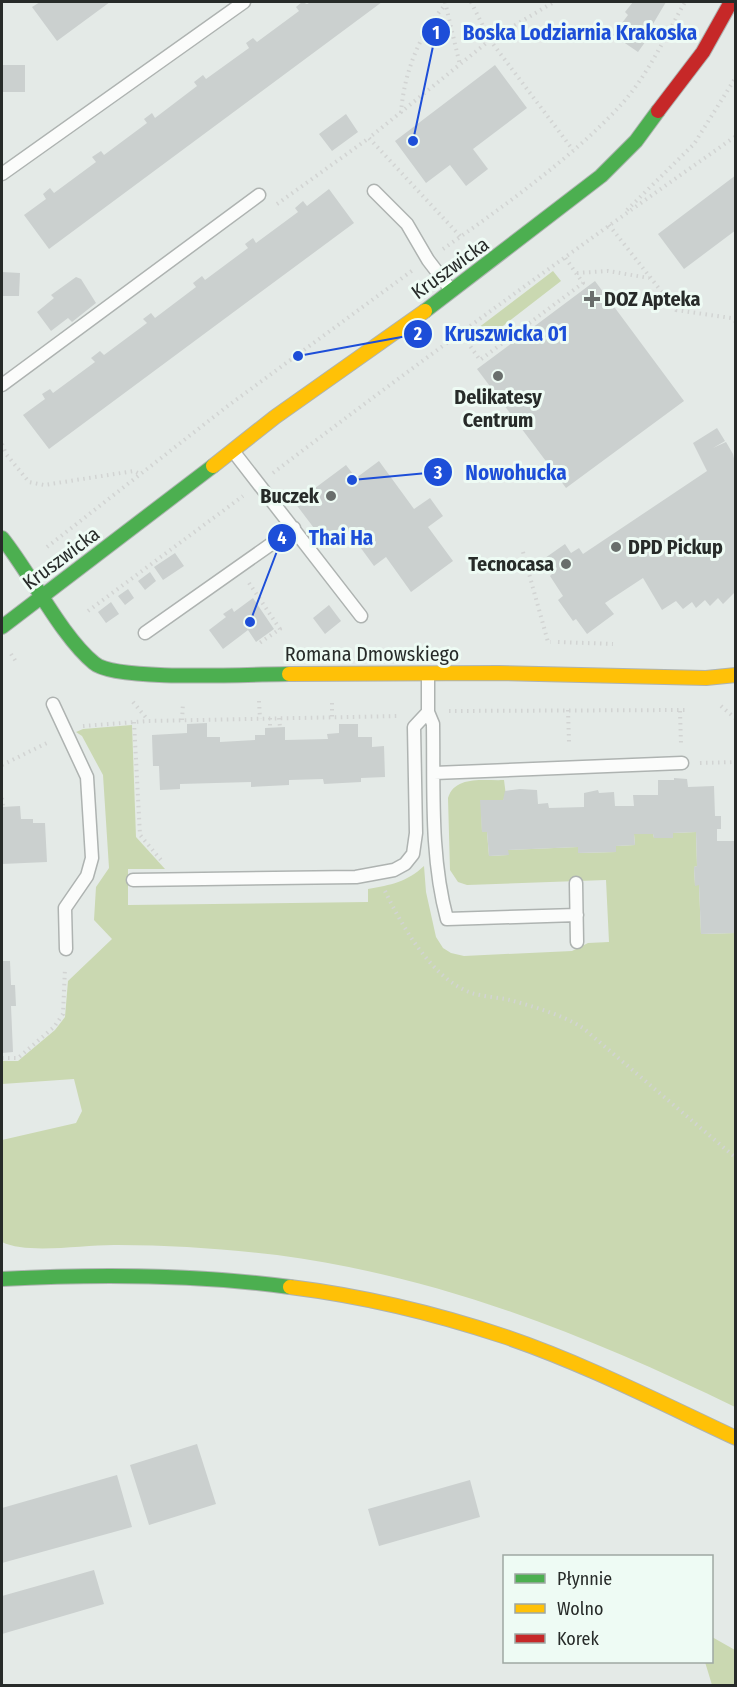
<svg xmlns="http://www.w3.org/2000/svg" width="737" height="1687" font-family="'Fira Sans Condensed',sans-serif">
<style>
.green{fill:#cad8b1}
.building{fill:#cbd0cf}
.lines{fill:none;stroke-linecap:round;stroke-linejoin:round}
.lane-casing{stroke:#aeb3b1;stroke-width:15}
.fast-casing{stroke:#aeb3b1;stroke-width:16}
.slow-casing{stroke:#aeb3b1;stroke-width:16}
.jam-casing{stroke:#aeb3b1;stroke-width:16}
.path{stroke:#d2d4d3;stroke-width:4;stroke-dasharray:1.5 4.5;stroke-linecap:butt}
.lane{stroke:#fbfcfb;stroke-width:12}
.fast{stroke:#4caf50;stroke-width:14}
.slow{stroke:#ffc107;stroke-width:14}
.jam{stroke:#c62828;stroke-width:14}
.poi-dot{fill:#696e6c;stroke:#eefbf4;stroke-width:2}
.labels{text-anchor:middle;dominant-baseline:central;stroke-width:6;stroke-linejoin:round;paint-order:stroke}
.street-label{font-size:20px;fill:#272b29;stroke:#eefbf4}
.poi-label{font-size:20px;font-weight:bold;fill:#272b29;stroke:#eefbf4;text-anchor:start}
.leader{fill:none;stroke:#1d4ed8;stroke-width:2}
.callout-dot{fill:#1d4ed8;stroke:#eefbf4;stroke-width:2}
.mark-label{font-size:18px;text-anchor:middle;font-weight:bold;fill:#fff}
.callout-label{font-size:21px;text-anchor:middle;font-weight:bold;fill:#1d4ed8;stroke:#eefbf4;stroke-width:6;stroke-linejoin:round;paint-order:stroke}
</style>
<rect width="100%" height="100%" fill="#e4eae7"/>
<path class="green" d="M553,271L561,281L486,339L478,328Z
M132,725L136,837L165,869H128V905L368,902V889C391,885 407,882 424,866L426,892L436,937L443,948L451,953L464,956L572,951L588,943L609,942L606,880L467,885L458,882L450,870L448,798C455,775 484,781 504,780L506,796L503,800H481L482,832H487L489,856L508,855V850L578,847L579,853L616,852V846L635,845L634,834H653L654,838H673V833L696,832L697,866L694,867L695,885H699L701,934L735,933V1407C586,1335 442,1277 277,1255C224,1249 171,1245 118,1245C87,1244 28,1255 2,1242V1140L76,1123L82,1111L74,1079L2,1084V1061H18L55,1030L65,1017L68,981L112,939L94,920L96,887L109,868L103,775L82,736L76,732L83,729Z
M712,1637L735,1650V1685H712L705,1662H712Z"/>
<path class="building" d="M40,2H110L57,41L32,7Z
M302,2L307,4L311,2H382L49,249L24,215L46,199L43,194L50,188L54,193L96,162L92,157L101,151L104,155L147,123L144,119L152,113L155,118L197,86L194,82L203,75L206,79L249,48L246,43L253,38L257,42L299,11L296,7Z
M633,2H666L650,29L653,31L638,52L613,35L628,15L625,12Z
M2,65H25V92H2Z
M495,65L527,108L473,149L488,169L466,186L450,165L426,183L395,141Z
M346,114L358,132L332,151L319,134Z
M736,175V230L684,269L658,234Z
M329,189L354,223L49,449L23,415L45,399L42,394L50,389L53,393L95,362L91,358L100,351L104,355L147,323L143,319L151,313L155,318L196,287L193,283L202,276L205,280L248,248L245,244L253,238L256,243L298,212L295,208L303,201L307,206Z
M2,272L20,273L19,296H2Z
M76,277L81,279L96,303L72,322L68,318L51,331L37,312L54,298L51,295Z
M595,281L684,401L566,488L477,369Z
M717,428L725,441L713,448L726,442L733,454L736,467V591L723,604L718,598L710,606L705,600L696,608L692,602L683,609L676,601L662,610L643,578L605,603L614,614L587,634L576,619L573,621L558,600L563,596L550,576L554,572L545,558L565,544L571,553L579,548L583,554L707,471L693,443Z
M379,461L414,509L430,498L443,516L428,527L453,561L411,592L386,557L374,566L344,525L323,540L295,503L346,465L356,478Z
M175,553L184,566L163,580L154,567Z
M150,572L156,581L145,590L138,581Z
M128,589L134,598L125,605L118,596Z
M253,598L274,629L256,642L248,630L223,649L209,630L226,617L223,614L232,608L234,612Z
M111,602L119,614L106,623L98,612Z
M329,605L341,621L325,634L313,618Z
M207,723V737H220V742L255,740V735H265V728L285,727V740L328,739L327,734L339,733V724H358V737H372V747L384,746L385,777L361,778V782L324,784L323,779L289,780V785L251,787V782L180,784V789L160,790L159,766H153L152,735L187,733V724Z
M674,778L687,779L688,787L714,786L715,816H721V829H717V841H736V933L701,934L699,885L695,886L694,867L697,866L696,832L673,833V838H654L653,834H634L635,845L616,846V852L578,853V847L508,850L509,855L489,856L487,832H482L480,800H503L505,791L520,789L537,790L538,804L548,803L549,808L584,807V793L598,790L599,793L614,792L615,806H634L633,795H658V780H674Z
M20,806L21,819H33V823H45L47,862L2,864V807Z
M2,961H10L11,985H15L16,1006H11L13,1052L2,1053Z
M197,1444L216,1504L149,1525L130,1465Z
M117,1475L132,1527L2,1563V1508Z
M470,1480L480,1517L379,1546L368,1509Z
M94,1570L104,1604L2,1634V1596Z"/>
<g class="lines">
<defs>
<path id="lane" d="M2,174L244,2
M374,191L407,224L428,260L451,290
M2,385L259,195
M233,451L361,616
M145,633L294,528
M53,704L87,777L92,858L87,876L65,908L66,949
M428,712L433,724C434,788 430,856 447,919L577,915
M434,773L682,763
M133,880L356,877L394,870L405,864L413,854L416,833L414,727L428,712V674
M576,883L577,942"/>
<path id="fast" d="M425,311L601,176L636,141L658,111
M2,538C31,574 61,636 94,663C115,682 255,674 289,674
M2,627L213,466
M2,1279C99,1274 194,1274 290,1287"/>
<path id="slow" d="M213,466L275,417L425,311
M289,674L498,673L706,678L736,675
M290,1287C362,1296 434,1313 503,1336C583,1363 659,1402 736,1438"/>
<path id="jam" d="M658,111L703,52L731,2"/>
</defs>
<use href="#lane" class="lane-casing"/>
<use href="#fast" class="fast-casing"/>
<use href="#slow" class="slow-casing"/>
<use href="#jam" class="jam-casing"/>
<path class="path" d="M445,2L460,65
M471,2L490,40L573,150
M401,113C404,73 419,34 446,4
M277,204L369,138
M627,210L694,144L736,77
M609,225L676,310L731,318L736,322
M460,236L369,138L490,40L554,2
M443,249C500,209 573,157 619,107C647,77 665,37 685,2
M577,273L608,271L649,278
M460,332L480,360L583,283L564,256
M2,444L6,454L29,482L44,485L134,471L140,474
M273,473C425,357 579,246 736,136
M47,547L229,405L413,270
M523,552L548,642H551
M249,583L280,629L258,644
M88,611L243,496
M558,642L613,644
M11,654L17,663
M259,701L260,719
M133,702L148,720
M332,703V717
M721,706L736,719
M568,710L569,742
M449,711L687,710
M680,711L681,744
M270,718V727
M279,718L280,727
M182,720L183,703
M134,722L140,835L161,860
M83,726L148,721L399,716
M700,763L736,762
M2,765L49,742
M2,798L3,806
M385,891C402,926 431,977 469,992C482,997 497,997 510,1000C534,1007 561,1014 583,1028L736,1158
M2,1058H18L54,1027L63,1014L65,968"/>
<use href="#lane" class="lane"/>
<use href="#fast" class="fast"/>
<use href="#slow" class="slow"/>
<use href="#jam" class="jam"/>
</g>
<g class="poi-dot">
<path d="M589 290h6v6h6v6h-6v6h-6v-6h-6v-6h6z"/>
<circle cx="498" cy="376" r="6"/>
<circle cx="331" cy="496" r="6"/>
<circle cx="616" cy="547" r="6"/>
<circle cx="566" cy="564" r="6"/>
</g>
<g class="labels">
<g class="street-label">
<text transform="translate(450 268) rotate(-36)">Kruszwicka</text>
<text transform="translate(61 558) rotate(-37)">Kruszwicka</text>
<text x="372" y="654">Romana Dmowskiego</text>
</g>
<g class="poi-label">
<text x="604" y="299">DOZ Apteka</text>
<text x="498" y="397" text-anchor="middle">Delikatesy<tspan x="498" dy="23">Centrum</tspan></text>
<text x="319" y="496" text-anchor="end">Buczek</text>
<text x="628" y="547">DPD Pickup</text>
<text x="554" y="564" text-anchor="end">Tecnocasa</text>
</g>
</g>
<path class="leader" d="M413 141L436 32M298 356L418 334M352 480L438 472M250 622L282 538"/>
<g class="callout-dot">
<circle cx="413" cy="141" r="6"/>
<circle cx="298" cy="356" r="6"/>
<circle cx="352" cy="480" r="6"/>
<circle cx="250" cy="622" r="6"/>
<circle cx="436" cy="32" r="15"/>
<circle cx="418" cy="334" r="15"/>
<circle cx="438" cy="472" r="15"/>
<circle cx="282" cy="538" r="15"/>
</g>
<g class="mark-label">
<text x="436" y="39">1</text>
<text x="418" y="340">2</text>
<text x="438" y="479">3</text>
<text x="282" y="544">4</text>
</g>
<g class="callout-label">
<text x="580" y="40">Boska Lodziarnia Krakoska</text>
<text x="506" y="341">Kruszwicka 01</text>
<text x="516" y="480">Nowohucka</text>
<text x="341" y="545">Thai Ha</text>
</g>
<rect width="737" height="1687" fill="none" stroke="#272b29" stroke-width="6"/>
<rect x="503" y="1555" width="210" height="108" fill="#eefbf4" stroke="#9ea8a3" stroke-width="1.5"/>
<rect x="515" y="1574" width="30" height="9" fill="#4caf50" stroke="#9ea8a3" stroke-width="1.5"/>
<text x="557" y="1585" font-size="18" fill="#272b29">Płynnie</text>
<rect x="515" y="1604" width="30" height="9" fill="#ffc107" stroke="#9ea8a3" stroke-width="1.5"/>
<text x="557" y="1615" font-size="18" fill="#272b29">Wolno</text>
<rect x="515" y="1634" width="30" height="9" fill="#c62828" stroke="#9ea8a3" stroke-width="1.5"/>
<text x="557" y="1645" font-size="18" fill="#272b29">Korek</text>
</svg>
